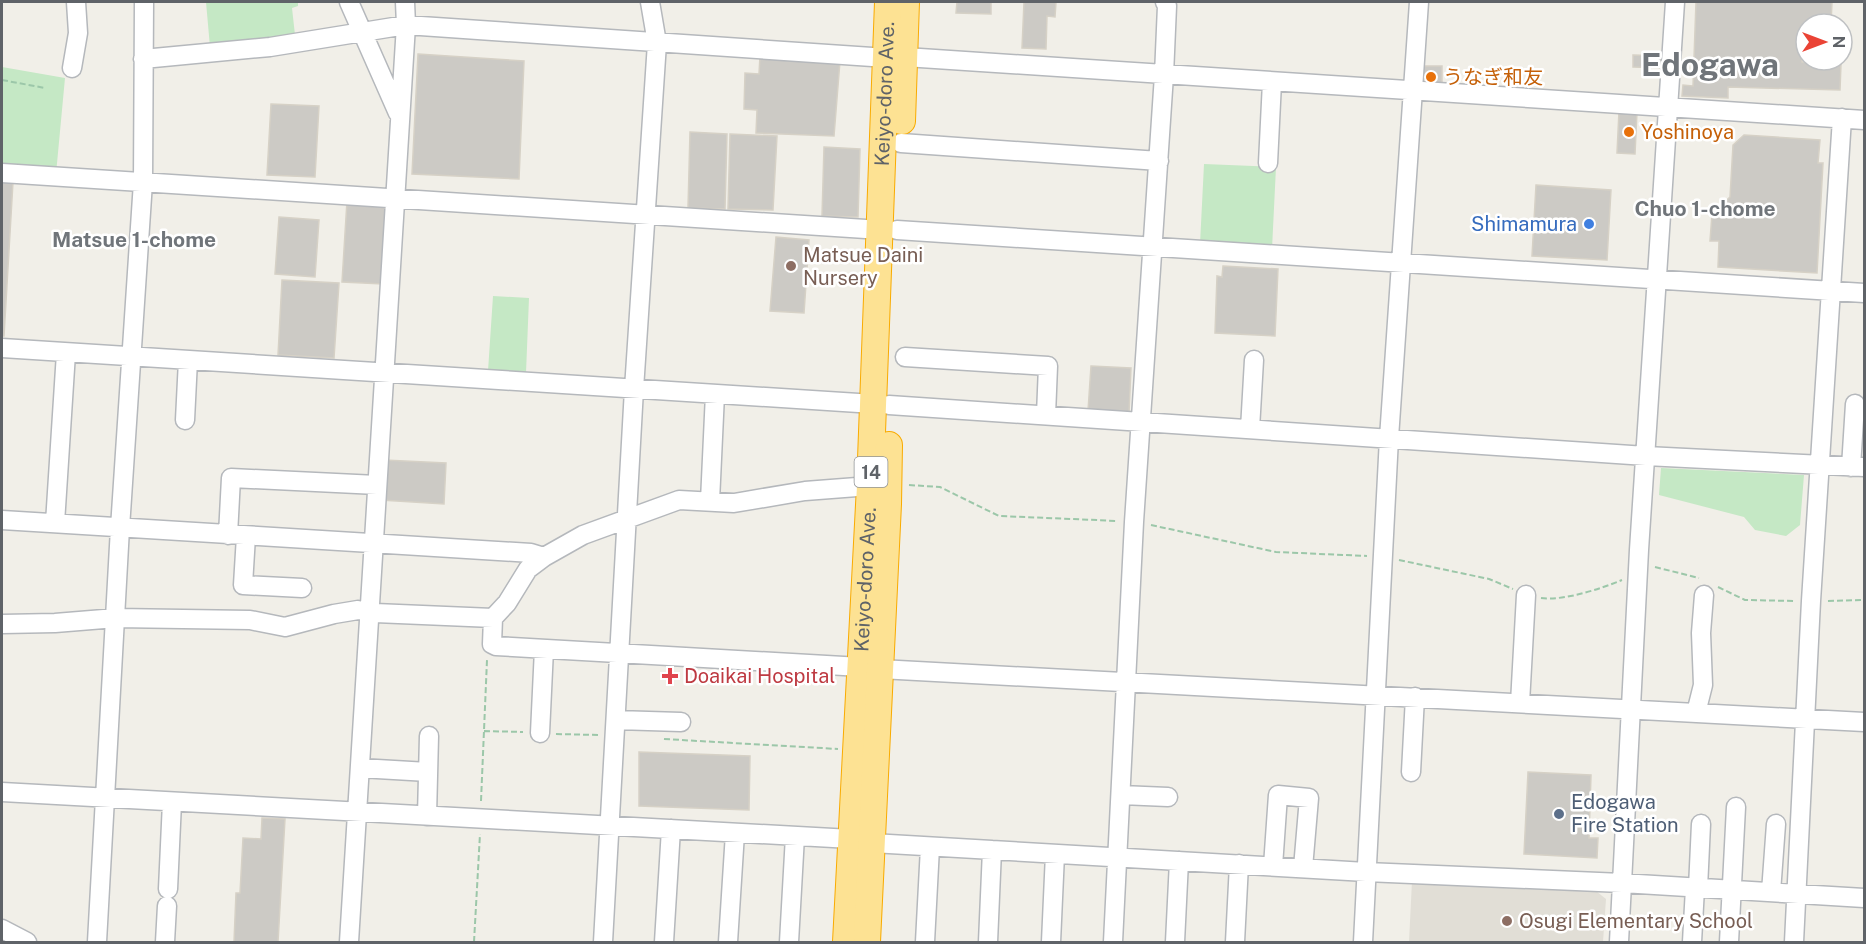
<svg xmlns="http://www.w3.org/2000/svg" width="1866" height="944" font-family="'Public Sans','Noto Sans JP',sans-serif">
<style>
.education{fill:#e1ded6}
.green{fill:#c5e8c5}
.building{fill:#cccac5;stroke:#d6d1c6;stroke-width:1.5}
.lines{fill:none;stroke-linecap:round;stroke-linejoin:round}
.minor-casing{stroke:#b5b8bc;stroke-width:21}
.highway-casing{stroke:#f9ab00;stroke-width:28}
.path{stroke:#9cc7a9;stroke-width:2;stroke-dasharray:6 3;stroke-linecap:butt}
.minor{stroke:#fff;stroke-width:18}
.highway{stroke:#fde293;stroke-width:26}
.food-dot{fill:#e8710a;stroke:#fff;stroke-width:2}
.shop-dot{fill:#3f7fe0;stroke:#fff;stroke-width:2}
.education-dot{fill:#8d6e63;stroke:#fff;stroke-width:2}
.health-dot{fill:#e0444e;stroke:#fff;stroke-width:2}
.service-dot{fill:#5c6f8a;stroke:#fff;stroke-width:2}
.labels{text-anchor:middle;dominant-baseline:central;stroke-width:5;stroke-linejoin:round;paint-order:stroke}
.shield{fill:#fff;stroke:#8f9295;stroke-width:1.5}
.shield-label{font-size:18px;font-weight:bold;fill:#5f6368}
.food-label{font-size:20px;fill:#c56008;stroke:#fff;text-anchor:start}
.street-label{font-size:20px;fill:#5f6368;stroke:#fff}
.shop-label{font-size:20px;fill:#366cbe;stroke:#fff;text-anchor:end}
.education-label{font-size:20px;fill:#785e54;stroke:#fff;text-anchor:start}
.health-label{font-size:20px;fill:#be3a42;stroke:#fff;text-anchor:start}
.service-label{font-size:20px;fill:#4e5e75;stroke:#fff;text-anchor:start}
.neighbourhood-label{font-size:21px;font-weight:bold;fill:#70757a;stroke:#fff}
.town-label{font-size:32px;font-weight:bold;fill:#70757a;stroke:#fff}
</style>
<rect width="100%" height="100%" fill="#f1efe8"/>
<path class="education" d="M1412,881L1596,891L1606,899L1603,942H1409Z"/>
<path class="green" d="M206,2H298V6L292,8L295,35L210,47Z
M2,67L65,78L56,174L2,170Z
M1204,164L1276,167L1272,249L1200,244Z
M493,296L529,298L526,373L488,371Z
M1661,468L1804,475L1800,525L1786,536L1755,530L1744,517L1659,495Z"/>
<path class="building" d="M957,2H991V14L956,13Z
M1024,2H1056L1055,17L1047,16L1046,49L1022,48Z
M1696,2H1832L1831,24H1806V36H1802V62L1841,64L1840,90L1728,87V98L1682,96L1683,85L1693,86Z
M418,54L524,61L519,179L412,174Z
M1633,55L1663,56L1662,68L1633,67Z
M760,56L840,61L834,136L756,133L757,110L744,109L745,73L759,74Z
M1421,66H1442V84H1432V80H1421Z
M271,104L319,106L315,177L267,175Z
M1619,111L1637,112L1635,154L1617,153Z
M690,132L727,134L725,209L688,208Z
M730,134L777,136L773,210L728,209Z
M1744,135L1820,140L1818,163H1823L1817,273L1718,267L1719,241H1710L1712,214L1730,197L1733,145Z
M824,147L860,149L858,217L822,216Z
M2,181L13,182L4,336H2Z
M1536,185L1611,190L1607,260L1532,256Z
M347,201L388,204L383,284L342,282Z
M279,217L319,220L315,277L275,274Z
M776,237L809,240L804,313L770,311Z
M1223,266L1278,269L1275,336L1215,333L1217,276L1222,277Z
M282,280L339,283L334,358L278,355Z
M1091,366L1131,368L1129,413L1088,411Z
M384,460L446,463L444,504L381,500Z
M639,752L750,756L749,810L639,806Z
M1528,772L1591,775L1589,838H1598L1597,858L1524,854Z
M262,818L285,819L278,942H234L236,893H240L243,838L261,839Z"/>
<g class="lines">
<defs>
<path id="minor" d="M349,2L398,113
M905,57L1864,120
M143,59L270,47L406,25L887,58
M72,68L78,33L76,2
M901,143L1159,161
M1268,163L1272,82
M2,173L881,230
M897,230L1864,293
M2,348L874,404
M905,357L1048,366L1046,415
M889,405L1646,456L1864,467
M185,420L188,360
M1250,429L1254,360
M1851,467L1855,404
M710,501L715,394
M2,520L531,553L544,557
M55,523L66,353
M228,535L231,478L377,485
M246,536L243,585L302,588
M493,618L492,644L496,646L861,667
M2,624L55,623L116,618L250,620L285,627L334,614L358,610L375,613L493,618L507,603L528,569L544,557L583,535L679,500L734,503L805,491L870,486
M880,669L1864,722
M1520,703L1526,595
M1696,713L1703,685L1701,633L1704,595
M616,720L681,722
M540,733L544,649
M360,768L428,772
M1411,772L1415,697
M2,792L851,839
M1121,795L1168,797
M427,816L429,736
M872,843L1366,872L1622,883L1864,898
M1273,866L1278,795L1309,798L1303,868
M1698,888L1701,824
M168,889L172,802
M1771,892L1776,824
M2,929L27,942
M97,942L120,528L143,182L144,2
M165,942L167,906
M349,942L406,25L405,2
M603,942L634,389L657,43L650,2
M664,942L671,829
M728,942L735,833
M789,942L795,836
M925,942L930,847
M988,942L992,850
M1051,942L1055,854
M1113,942L1134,522L1164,75L1167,6L1165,2
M1175,942L1179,861
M1235,942L1239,864
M1363,942L1389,438L1419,2
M1619,942L1639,550L1675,2
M1692,942L1695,888
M1729,942L1736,807
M1794,942L1811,601L1842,118"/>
<g id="highway">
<path d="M902,121L906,2"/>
<path id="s1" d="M846,942L870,486L888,2"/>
<path d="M867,942L888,504L889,445"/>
</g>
</defs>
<use href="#minor" class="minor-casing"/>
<use href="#highway" class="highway-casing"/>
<path class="path" d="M2,80L45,88
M909,485L940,487L999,516L1118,521
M1151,525L1276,552L1367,556
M1399,560L1489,579L1513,589
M1655,567L1699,578
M1718,587L1745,600L1796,601
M1541,598C1564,601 1600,589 1622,580
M1828,601L1864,600
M484,731L523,732
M556,734L598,735
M664,739L838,749
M481,801L487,660
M474,942L480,834"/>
<use href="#minor" class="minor"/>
<use href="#highway" class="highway"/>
</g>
<g class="food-dot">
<circle cx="1431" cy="77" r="6"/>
<circle cx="1629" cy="132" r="6"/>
</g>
<circle class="shop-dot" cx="1589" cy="224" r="6"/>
<g class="education-dot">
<circle cx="791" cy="266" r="6"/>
<circle cx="1507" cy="921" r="6"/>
</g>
<path class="health-dot" d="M667 667h6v6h6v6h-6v6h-6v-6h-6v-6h6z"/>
<circle class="service-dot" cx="1559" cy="814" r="6"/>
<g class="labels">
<rect class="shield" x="854.5" y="457" width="33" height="30" rx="4.5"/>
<g class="shield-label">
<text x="871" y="472">14</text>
</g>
<g class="food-label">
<text x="1443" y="77">うなぎ和友</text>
<text x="1641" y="132">Yoshinoya</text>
</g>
<g class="street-label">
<text stroke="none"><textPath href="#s1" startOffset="849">Keiyo-doro Ave.</textPath></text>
<text stroke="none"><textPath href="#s1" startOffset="363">Keiyo-doro Ave.</textPath></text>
</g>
<g class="shop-label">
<text x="1577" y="224">Shimamura</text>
</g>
<g class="education-label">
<text x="803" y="255">Matsue Daini<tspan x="803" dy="23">Nursery</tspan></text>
<text x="1519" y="921">Osugi Elementary School</text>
</g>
<g class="health-label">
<text x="684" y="676">Doaikai Hospital</text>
</g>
<g class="service-label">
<text x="1571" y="802">Edogawa<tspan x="1571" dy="23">Fire Station</tspan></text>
</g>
<g class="neighbourhood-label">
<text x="1705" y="208">Chuo 1-chome</text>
<text x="134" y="239">Matsue 1-chome</text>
</g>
<g class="town-label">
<text x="1710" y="64">Edogawa</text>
</g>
</g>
<rect width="1866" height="944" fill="none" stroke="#5f6368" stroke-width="6"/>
<g transform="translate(1824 42) rotate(90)"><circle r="28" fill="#ffffff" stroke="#bfc1c3" stroke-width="1.5"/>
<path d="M0-4.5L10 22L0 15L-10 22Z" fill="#ea4335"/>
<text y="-9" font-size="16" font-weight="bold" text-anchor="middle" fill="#5f6368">N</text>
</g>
</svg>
